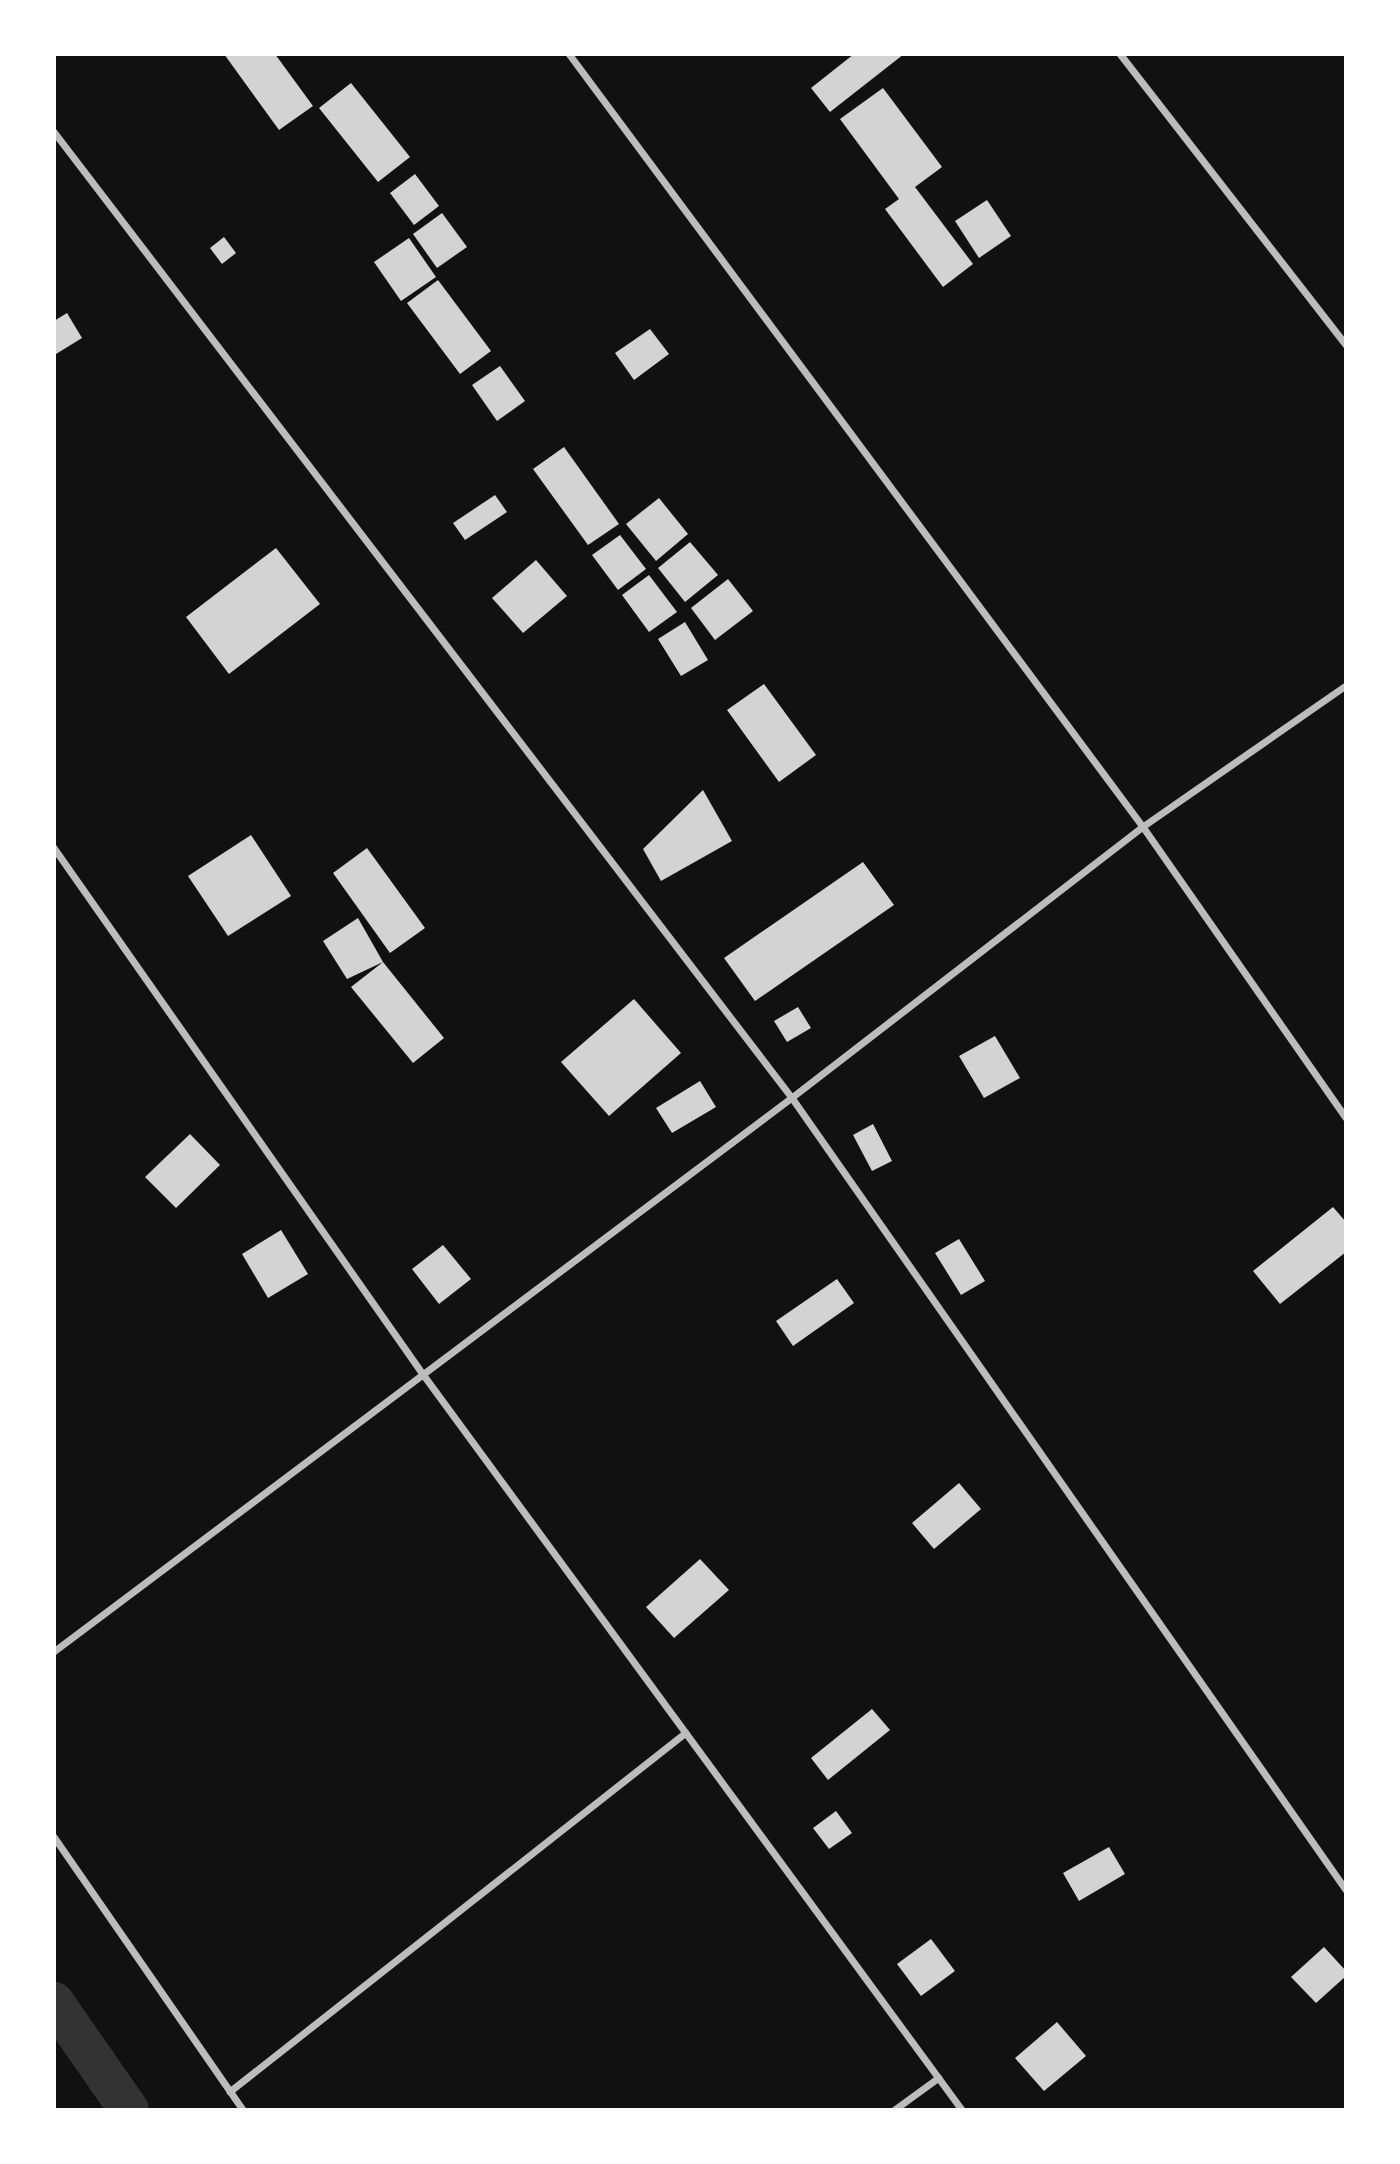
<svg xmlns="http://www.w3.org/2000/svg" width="1400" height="2164" font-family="Roboto,sans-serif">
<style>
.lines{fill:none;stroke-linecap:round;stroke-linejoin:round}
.canal{stroke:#333;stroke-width:40}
.building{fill:#d3d3d3}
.minor{stroke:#bcbcbc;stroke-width:7}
</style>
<rect width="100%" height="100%" fill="#111"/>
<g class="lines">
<path class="canal" d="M54,2002L129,2110"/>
</g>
<path class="building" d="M224,54H275L313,106L279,130Z
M854,54H904L830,112L811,88Z
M351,83L410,157L378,182L319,108Z
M883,88L942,167L915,187L973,264L943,287L885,209L899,199L840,119Z
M415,174L439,206L414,225L390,193Z
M987,200L1011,236L979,258L955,221Z
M442,213L467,247L437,268L413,234Z
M224,237L236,253L222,264L210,248Z
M409,238L436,277L401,301L374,262Z
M438,280L491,351L460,374L407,303Z
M67,313L82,338L56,354L54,321Z
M650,329L669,354L634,380L615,353Z
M500,366L525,401L497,421L472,385Z
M564,447L619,524L588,545L533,469Z
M495,495L507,512L465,540L453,523Z
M659,498L688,534L656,561L626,524Z
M620,535L646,569L618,590L592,555Z
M690,542L718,575L685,602L658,568Z
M276,548L320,604L229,674L186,617Z
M536,560L567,596L523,633L492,598Z
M649,575L677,612L649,632L622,595Z
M728,579L753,611L715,640L691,608Z
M685,622L708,660L681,676L658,639Z
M764,684L816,755L779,782L727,710Z
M703,790L732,841L661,881L643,849Z
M251,835L291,896L228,936L188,876Z
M367,848L425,928L390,953L333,873Z
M863,862L894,905L755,1001L724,958Z
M358,918L383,962L444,1038L413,1063L351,987L383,962L347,979L323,941Z
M634,999L681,1053L609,1116L561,1062Z
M798,1007L811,1028L787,1042L774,1021Z
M995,1036L1020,1078L984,1098L959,1056Z
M700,1081L716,1107L672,1133L656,1108Z
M873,1124L892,1161L872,1171L853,1135Z
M190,1134L220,1165L176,1208L145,1177Z
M1333,1207L1346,1222V1252L1280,1304L1253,1271Z
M281,1230L308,1274L268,1298L242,1254Z
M959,1239L985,1281L961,1295L935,1253Z
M443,1245L471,1279L439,1304L412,1269Z
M837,1279L854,1303L793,1346L776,1321Z
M959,1483L981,1509L934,1549L912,1523Z
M700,1559L729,1590L674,1638L646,1607Z
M872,1709L890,1730L828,1780L811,1758Z
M836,1811L852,1833L829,1849L813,1828Z
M1109,1847L1125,1874L1079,1901L1063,1873Z
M931,1939L955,1971L921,1996L897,1964Z
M1324,1947L1346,1971V1976L1316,2003L1291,1977Z
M1057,2022L1086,2056L1044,2091L1015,2058Z"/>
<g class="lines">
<path class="minor" d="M569,54L1143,827L1346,1118
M1120,54L1346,345
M54,132L792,1098L1346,1890
M54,848L422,1373L962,2110
M54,1652L792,1098L1143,827L1346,686
M54,1837L243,2110
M230,2092L686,1733
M895,2110L939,2078"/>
</g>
<rect width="1400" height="2164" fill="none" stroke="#ffffff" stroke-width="112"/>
</svg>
